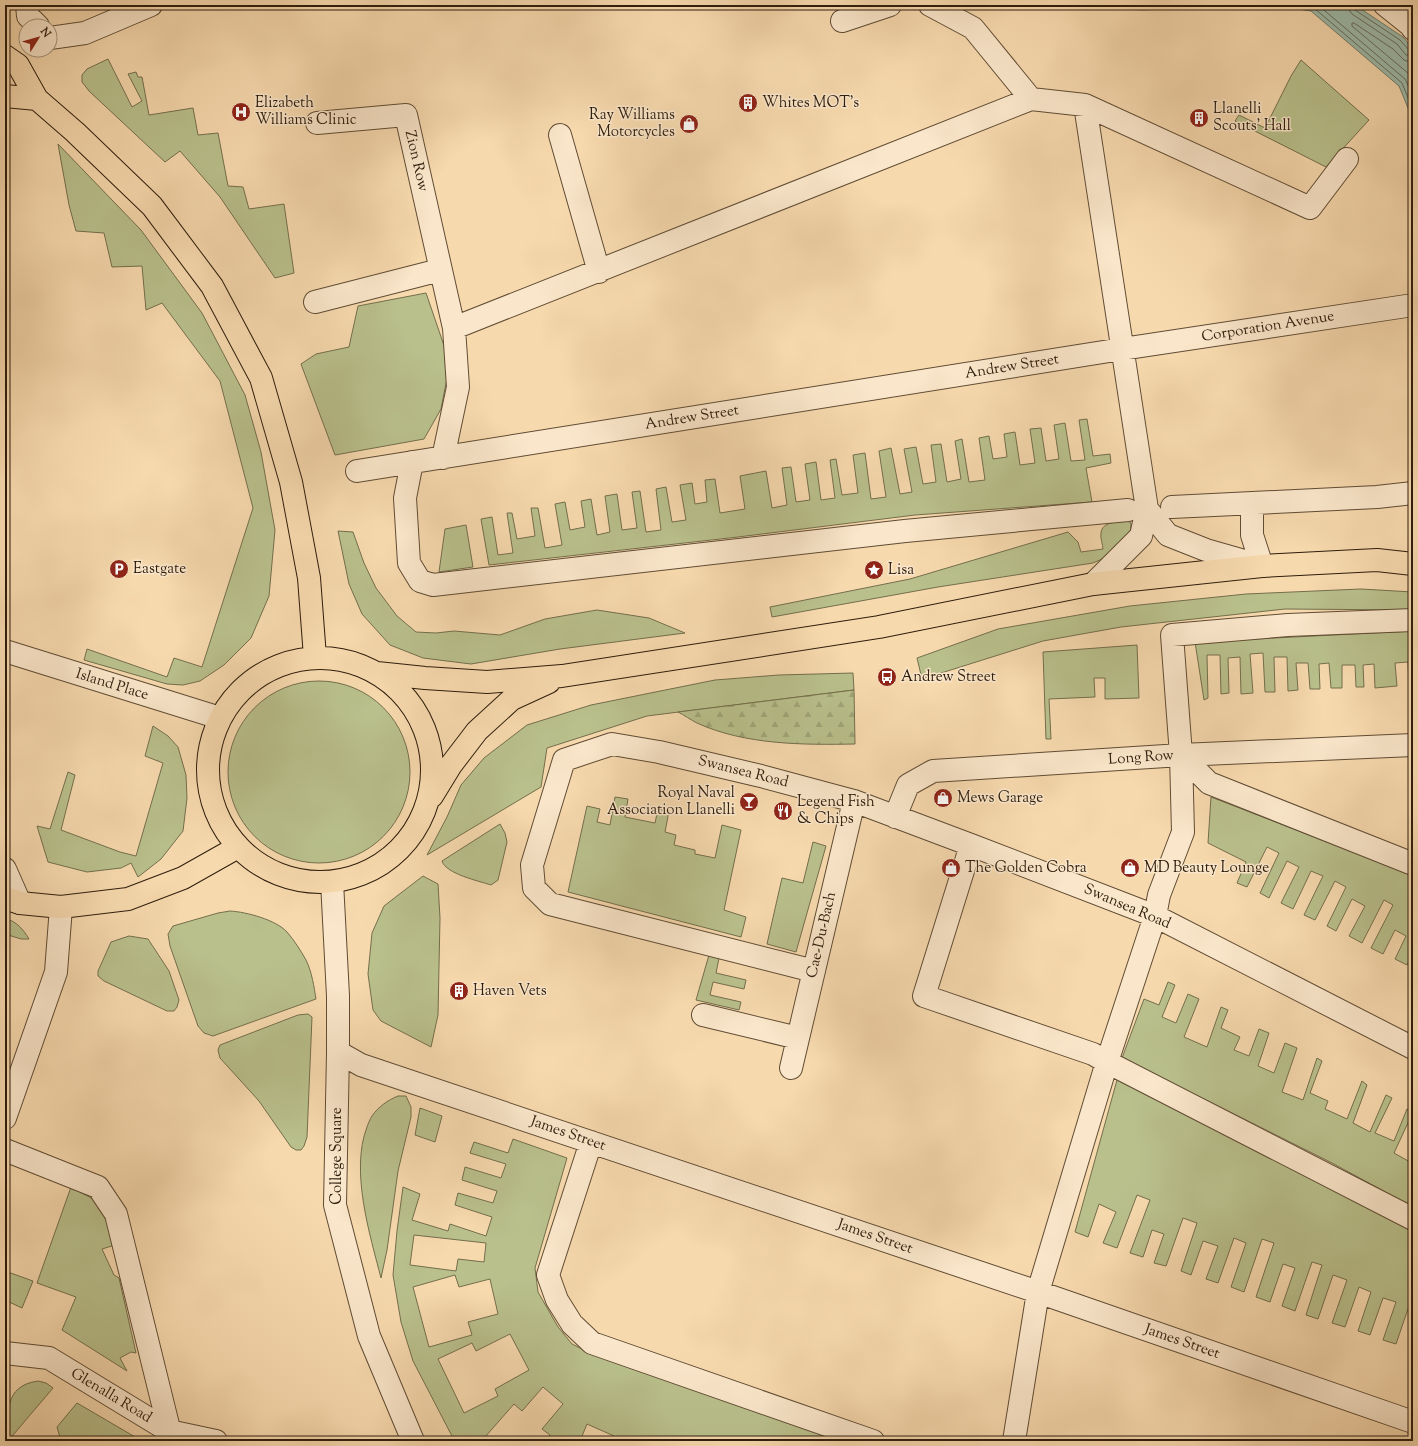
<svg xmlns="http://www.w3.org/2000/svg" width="1418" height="1446" font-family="'Sorts Mill Goudy',serif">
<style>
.green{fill:#b9c08c;stroke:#746e4c;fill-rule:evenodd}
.forest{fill:url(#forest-firs);stroke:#746e4c}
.water{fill:#9dbaa9;stroke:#717b6a}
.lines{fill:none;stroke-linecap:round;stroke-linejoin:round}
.shore{stroke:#666c5a;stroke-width:1}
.minor-casing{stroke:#604c34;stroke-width:24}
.major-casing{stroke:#2e1d0c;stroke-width:24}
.minor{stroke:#fae6ca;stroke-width:22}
.major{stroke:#f7d9ae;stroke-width:22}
.labels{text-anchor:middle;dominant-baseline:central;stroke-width:3;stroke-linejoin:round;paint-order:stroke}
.poi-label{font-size:15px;fill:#2e1d0c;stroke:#fae6ca;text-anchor:start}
.street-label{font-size:15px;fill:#2e1d0c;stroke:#fae6ca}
</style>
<defs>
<pattern id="forest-firs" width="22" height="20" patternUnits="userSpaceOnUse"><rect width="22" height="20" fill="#b9c08c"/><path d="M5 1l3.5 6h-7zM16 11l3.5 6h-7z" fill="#9fa578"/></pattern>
</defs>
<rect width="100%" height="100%" fill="#f7d9ae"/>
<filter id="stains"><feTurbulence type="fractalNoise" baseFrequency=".005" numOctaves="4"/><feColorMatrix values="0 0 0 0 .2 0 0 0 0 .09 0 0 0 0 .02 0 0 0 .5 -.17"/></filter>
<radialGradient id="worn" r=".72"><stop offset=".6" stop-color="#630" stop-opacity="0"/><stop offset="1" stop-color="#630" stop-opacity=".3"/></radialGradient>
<path class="green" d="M108,59L132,107L142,101L128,74L136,72L138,77H142L149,115L193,108L198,135L218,133L228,186L243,187L249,209L284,204L294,273L275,278L220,197L180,151L165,162L89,91L82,82V75L87,69Z
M1301,60L1369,120L1326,167L1235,121L1239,115L1265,128L1291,76Z
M58,144L141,230L202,313L245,395L261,452L275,530L269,596L251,638L224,665L200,681L183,685L167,684L84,660L87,649L167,677L174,658L202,667L253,508L220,381L162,303L146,310L142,266L112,267L104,233L76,231L69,205Z
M426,293L450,363L441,409L424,439L335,455L301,364L316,354L349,347L358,306Z
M1087,419L1093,456L1110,454L1111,463L1086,468L1092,502L915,515L738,537L489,565L481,519L492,517L498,555L513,553L507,513H512L517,539L535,536L531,508H538L545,548L562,545L555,504L565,502L570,530L585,527L581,501L591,499L597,535L610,532L605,496L617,494L622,530L637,528L632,492L640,491L646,532L661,530L656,489L666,487L672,522L686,520L680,485L692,483L695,504L707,502L705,480L715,479L720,513L745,509L740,476L766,471L772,508L787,505L782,468L791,467L796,502L810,500L805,464L816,462L821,500L835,498L830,460L836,459L842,495L858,493L853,455L865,453L871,499L886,497L879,451L891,448L900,494L912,492L904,449L916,447L923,484L936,482L931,445L941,444L947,482L961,479L955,441L962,439L969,482L985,480L979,438L989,436L993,459L1007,457L1004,434L1015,432L1020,465L1035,463L1030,429L1041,428L1046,461L1059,459L1054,425L1065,423L1071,461L1085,460L1079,420Z
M1128,521L1131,523L1130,539L1109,556L1093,563L938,587L772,617L770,607L910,579L1068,532L1078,542L1081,552L1103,549C1103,545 1100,538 1101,533C1102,521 1119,522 1128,521Z
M466,525L473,567L439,572L445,529Z
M338,531L353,532L364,563L376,588L397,616L416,632L436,633L454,631L500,635L545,619L597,610L649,618L685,633L560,649L471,664L423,658L390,645L362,614L349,584Z
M1361,589L1413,592V610L1285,609L1121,627L1043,641L922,679L917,658L998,629L1130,606L1246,594Z
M1413,631V686L1409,687L1408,662L1395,663L1397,686L1375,688L1374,664L1363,665L1364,687H1356L1355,665H1342V688H1331L1329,663L1319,664L1320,689H1310L1308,663H1296L1298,690L1288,691L1287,657H1274L1275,692H1265L1263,653L1250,654L1253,693L1241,694L1240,657L1228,658L1229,693L1221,694L1220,655H1207L1208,698L1204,700L1195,642Z
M1137,645L1139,698L1105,699V678H1094L1095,697L1049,699L1051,739H1046L1043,652Z
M853,673L854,690L647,716L547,748L541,787L427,855L447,817L461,785L484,758L527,725L591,705L715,680L779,675Z
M228 772a91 91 0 1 1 182 0a91 91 0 1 1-182 0Z
M153,726L168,736L178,747L186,775L187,798L183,831L161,859L138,877L131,863L121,868L87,872L48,862L37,826L50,829L68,772L75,775L61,830L120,852L136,856L163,763L145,756Z
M615,797L628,799L625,817L655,823L658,809L669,811L665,832L676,835L674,845L695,850V854L715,858L722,825L741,830L724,910L746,917L741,937L568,892L587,806L600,809L597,822L610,825Z
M1211,797L1413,875V953L1407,965L1395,959L1406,936L1395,930L1383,954L1371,948L1393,905L1384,900L1362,943L1349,936L1365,906L1352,899L1336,931L1327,926L1346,887L1335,881L1315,920L1304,915L1323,876L1311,871L1293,909L1281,903L1299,867L1287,861L1269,898L1260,893L1279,853L1267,847L1247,887L1237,883L1246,862L1208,843Z
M500,824L505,833L507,842L498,880L491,885C479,881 446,874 442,861Z
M813,842L826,846L796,952L767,944L782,878L803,883Z
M423,876L438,884L440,918L438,1015L431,1047L381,1021L373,1010L368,974L372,933L384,906Z
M230,911C247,912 276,920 287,932C294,940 301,951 306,960C312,972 314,987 316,999L213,1036L204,1033L198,1026L170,946L168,934L173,926L218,913Z
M5,918C17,922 23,929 29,939H21L5,934Z
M129,936L148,939L169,971L179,1000L177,1007L174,1011H167L104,981L98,976V971L111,942Z
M709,955L719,958L716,973L746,980L744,989L713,982L710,995L741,1002L739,1010L696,1000Z
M1168,982L1175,985L1162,1017L1176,1023L1188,994L1199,999L1184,1037L1207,1047L1221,1007L1228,1010L1221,1028L1240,1037L1234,1050L1249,1056L1259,1029L1269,1033L1258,1066L1274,1073L1285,1043L1297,1048L1282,1092L1303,1100L1317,1058L1322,1061L1310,1093L1328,1101L1325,1109L1347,1119L1362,1081L1367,1085L1353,1123L1370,1132L1386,1095L1392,1098L1375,1133L1394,1141L1407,1109L1413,1112L1394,1153L1410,1162L1413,1157V1207L1332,1163L1122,1058L1144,999L1159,1005Z
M308,1014L312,1017L307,1137L304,1146L301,1150H296L291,1147L259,1101L220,1058L218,1050L220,1045L298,1015Z
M1117,1080L1253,1148L1413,1231V1307L1409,1306L1396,1344L1383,1340L1396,1302L1383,1298L1370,1335L1358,1331L1371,1292L1359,1287L1345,1327L1332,1323L1347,1280L1333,1275L1318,1319L1306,1315L1322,1265L1312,1262L1295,1311L1282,1306L1295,1268L1283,1264L1270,1302L1256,1297L1274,1243L1262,1239L1244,1292L1231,1287L1246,1243L1234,1238L1218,1283L1206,1279L1218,1246L1203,1241L1191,1275L1181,1271L1197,1223L1183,1218L1166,1266L1154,1263L1164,1234L1152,1230L1143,1257L1130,1253L1150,1200L1137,1195L1117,1248L1103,1243L1116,1212L1099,1204L1088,1237L1075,1232Z
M398,1096H406L411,1107V1117L398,1171L387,1250L381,1278C370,1235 350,1171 367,1127C368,1124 370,1119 372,1116C378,1107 388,1100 398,1096Z
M420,1108L442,1116L435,1142L415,1135Z
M513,1139L567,1158L535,1268L538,1292L558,1327L572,1344L592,1354L847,1441H612L614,1436L587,1424L580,1441H545L550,1435L542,1429L563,1404L543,1387L522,1411L514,1404L485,1437L489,1441H456L453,1438L413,1361L401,1322L393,1275L397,1231L403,1187L420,1194L412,1220L448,1231L450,1224L486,1236L492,1217L455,1205L458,1193L493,1203L497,1191L462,1180L465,1167L501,1178L506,1164L470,1153L474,1142L508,1153ZM414,1235L486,1243L484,1262L458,1259L456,1271L410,1265ZM455,1275L459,1287L490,1279L498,1314L468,1322L472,1335L429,1347L413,1287ZM510,1334L529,1370L495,1389L498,1396L464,1413L438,1359L472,1343L476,1351Z
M71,1187L93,1199L101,1207L115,1245L102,1249L114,1275L119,1278L136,1353L131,1352L120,1358L127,1371L62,1330L76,1297L37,1283Z
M5,1271L33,1281L22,1308L5,1300Z
M38,1381L46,1383L53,1388L8,1441C8,1414 3,1386 38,1381Z
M77,1403L142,1441H61L57,1427Z"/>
<path class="forest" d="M854,690L855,744C804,745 745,745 697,723C691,720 684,715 678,712Z"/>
<path class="water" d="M1108,5H1176C1155,12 1129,11 1108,5Z
M1273,5H1355L1403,37L1413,49V120L1399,86L1311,11Z"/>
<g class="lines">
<path class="shore" d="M1299,5L1314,8L1402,83L1413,110
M1318,5L1405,79L1413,96
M1348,5L1349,10L1352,14L1397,44L1406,55L1413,56
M1353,5L1355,10L1400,40L1409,50L1413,51
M1413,63L1404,60L1393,49L1354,23H1352V26L1409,74L1413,80"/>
<defs>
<path id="minor" d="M27,5L28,16L38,26
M930,5L973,28L1031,99
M1385,5L1410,25L1413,29
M842,21L890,5
M50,38L85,33L151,5
M1085,105L1310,208L1347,159
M317,123L406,115L454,328L458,387L443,458
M560,135L599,272
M315,302L440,270
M454,328L1031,99L1085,105L1147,509L1141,536L1093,584
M412,462L405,498L409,563L420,581L433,585L905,531L1128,510
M357,471L1122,349L1413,305
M1252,504V535L1262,566
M1172,507L1377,497L1413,493
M1147,509L1168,535L1206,550L1262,566
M5,651L220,718
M1181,755L1209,783L1413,864
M895,817L908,785L933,771L1181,755L1413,745
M971,845L924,996L1093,1054L1107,1062L1413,1219
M5,869L20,903
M332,882L338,996V1052L335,1205L369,1336L413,1441
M814,971L550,904L534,888L532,865L564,760L612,744L659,752L761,776L854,801L971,845L1155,916L1413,1048
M703,1015L798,1038
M338,1052L361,1065L1038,1292L1413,1422
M791,1068L854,801
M5,1118L56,972L61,907
M591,1142L548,1275L557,1300L572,1324L592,1343L873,1441
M5,1150L98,1187L116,1214L172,1441
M5,1353L49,1358L169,1431L216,1441
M1014,1441L1038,1292L1107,1062L1155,916L1159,895L1183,832L1181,755L1172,635L1288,625L1413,620"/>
<path id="major" d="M5,56L18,65L37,99L75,132L152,206L212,286L261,378L291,482L309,578L315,657
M5,96L37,99
M208 770a112 112 0 1 1 224 0a112 112 0 1 1-224 0Z
M377,673L425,678L487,682L562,676L879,627L1093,584L1262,566L1377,560L1413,564
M432,796L451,765L477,731L512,699L549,682
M5,898L20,903L61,907L128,899L183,878L238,847"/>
</defs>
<use href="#minor" class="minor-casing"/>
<use href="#major" class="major-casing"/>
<use href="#minor" class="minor"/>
<use href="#major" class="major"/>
</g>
<defs>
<symbol id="building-disc" viewBox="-11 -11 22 22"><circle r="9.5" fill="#8f2418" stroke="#fae6ca"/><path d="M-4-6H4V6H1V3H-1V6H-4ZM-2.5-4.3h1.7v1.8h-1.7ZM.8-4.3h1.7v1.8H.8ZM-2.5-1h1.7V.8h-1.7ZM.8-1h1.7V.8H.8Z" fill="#fff"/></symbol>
<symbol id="hospital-disc" viewBox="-11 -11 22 22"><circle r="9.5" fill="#8f2418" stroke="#fae6ca"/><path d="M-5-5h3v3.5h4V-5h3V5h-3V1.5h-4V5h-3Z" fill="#fff"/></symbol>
<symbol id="shop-disc" viewBox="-11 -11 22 22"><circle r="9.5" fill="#8f2418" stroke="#fae6ca"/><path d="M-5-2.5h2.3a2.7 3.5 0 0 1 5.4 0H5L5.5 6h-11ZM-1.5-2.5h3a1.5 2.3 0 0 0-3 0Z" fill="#fff"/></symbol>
<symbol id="parking-disc" viewBox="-11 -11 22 22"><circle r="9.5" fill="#8f2418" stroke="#fae6ca"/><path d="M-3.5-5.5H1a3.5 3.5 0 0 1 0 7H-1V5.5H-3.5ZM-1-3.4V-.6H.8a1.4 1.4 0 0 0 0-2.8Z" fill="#fff"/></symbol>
<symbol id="sight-disc" viewBox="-11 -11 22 22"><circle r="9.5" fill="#8f2418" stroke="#fae6ca"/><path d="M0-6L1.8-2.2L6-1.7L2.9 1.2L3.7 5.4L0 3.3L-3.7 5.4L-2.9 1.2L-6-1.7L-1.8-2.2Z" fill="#fff"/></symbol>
<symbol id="bus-disc" viewBox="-11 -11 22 22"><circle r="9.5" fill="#8f2418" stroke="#fae6ca"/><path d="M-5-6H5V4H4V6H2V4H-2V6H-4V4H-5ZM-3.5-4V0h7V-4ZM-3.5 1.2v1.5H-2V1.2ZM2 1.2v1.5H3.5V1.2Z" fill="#fff"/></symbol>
<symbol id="bar-disc" viewBox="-11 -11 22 22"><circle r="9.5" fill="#8f2418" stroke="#fae6ca"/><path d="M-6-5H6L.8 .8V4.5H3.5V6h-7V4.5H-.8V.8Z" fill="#fff"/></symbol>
<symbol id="restaurant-disc" viewBox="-11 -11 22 22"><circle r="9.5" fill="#8f2418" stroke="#fae6ca"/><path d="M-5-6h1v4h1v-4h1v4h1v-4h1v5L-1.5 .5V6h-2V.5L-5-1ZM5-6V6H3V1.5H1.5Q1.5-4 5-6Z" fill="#fff"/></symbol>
</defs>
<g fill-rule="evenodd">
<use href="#building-disc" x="737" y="92" width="22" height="22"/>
<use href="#hospital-disc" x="230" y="101" width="22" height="22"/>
<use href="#building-disc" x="1188" y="107" width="22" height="22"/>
<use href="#shop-disc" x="678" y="113" width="22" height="22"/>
<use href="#parking-disc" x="108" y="558" width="22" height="22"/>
<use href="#sight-disc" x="863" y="559" width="22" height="22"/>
<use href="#bus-disc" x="876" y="666" width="22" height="22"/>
<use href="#shop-disc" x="932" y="787" width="22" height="22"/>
<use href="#bar-disc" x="738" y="791" width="22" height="22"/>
<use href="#restaurant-disc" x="772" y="800" width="22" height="22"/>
<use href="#shop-disc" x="940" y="857" width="22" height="22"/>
<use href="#shop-disc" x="1119" y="857" width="22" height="22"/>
<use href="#building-disc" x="448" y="980" width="22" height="22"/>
</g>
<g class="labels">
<g class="poi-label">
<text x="255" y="103">Elizabeth<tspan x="255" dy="17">Williams Clinic</tspan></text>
<text x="762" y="103">Whites MOT's</text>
<text x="1213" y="109">Llanelli<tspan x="1213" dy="17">Scouts' Hall</tspan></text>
<text x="675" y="115" text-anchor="end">Ray Williams<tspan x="675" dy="17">Motorcycles</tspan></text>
<text x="133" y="569">Eastgate</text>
<text x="888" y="570">Lisa</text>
<text x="901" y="677">Andrew Street</text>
<text x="735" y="793" text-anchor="end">Royal Naval<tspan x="735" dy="17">Association Llanelli</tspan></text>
<text x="957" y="798">Mews Garage</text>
<text x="797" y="802">Legend Fish<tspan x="797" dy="17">&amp; Chips</tspan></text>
<text x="965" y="868">The Golden Cobra</text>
<text x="1144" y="868">MD Beauty Lounge</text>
<text x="473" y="991">Haven Vets</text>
</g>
<g class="street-label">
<text transform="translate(416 161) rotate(77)">Zion Row</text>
<text transform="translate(1268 327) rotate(-9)">Corporation Avenue</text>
<text transform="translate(1012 367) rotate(-9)">Andrew Street</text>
<text transform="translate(692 418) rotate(-9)">Andrew Street</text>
<text transform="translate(112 685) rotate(17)">Island Place</text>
<text transform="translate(1141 758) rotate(-4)">Long Row</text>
<text transform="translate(743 772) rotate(14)">Swansea Road</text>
<text transform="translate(1127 907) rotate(23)">Swansea Road</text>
<text transform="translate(822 935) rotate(-77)">Cae-Du-Bach</text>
<text transform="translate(568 1134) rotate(19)">James Street</text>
<text transform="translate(337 1156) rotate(-90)">College Square</text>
<text transform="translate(875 1237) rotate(19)">James Street</text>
<text transform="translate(1182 1342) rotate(19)">James Street</text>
<text transform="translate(111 1396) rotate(31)">Glenalla Road</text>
</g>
</g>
<rect width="1418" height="1446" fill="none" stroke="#f7d9ae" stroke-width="20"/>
<rect x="6" y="6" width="1406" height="1434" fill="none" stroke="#2e1d0c" stroke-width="2"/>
<rect x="10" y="10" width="1398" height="1426" fill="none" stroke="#2e1d0c"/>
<g transform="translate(38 38) rotate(53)"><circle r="19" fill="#fae6ca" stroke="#a8967e"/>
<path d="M0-3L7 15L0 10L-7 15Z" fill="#8f2418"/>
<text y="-6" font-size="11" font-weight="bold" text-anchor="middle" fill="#2e1d0c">N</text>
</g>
<rect width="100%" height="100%" filter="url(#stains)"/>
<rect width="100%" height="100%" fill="url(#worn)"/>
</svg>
